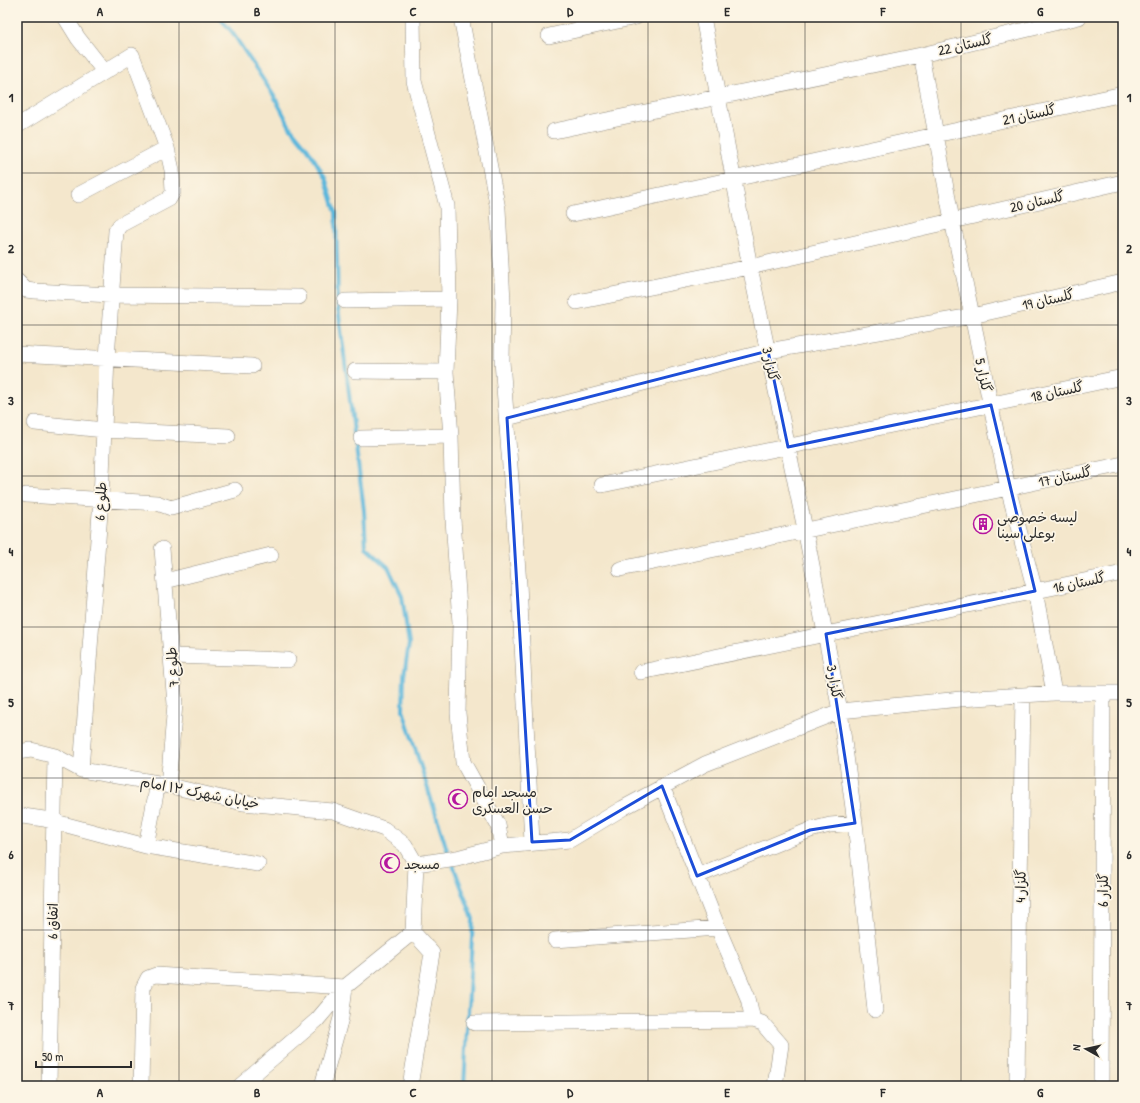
<svg xmlns="http://www.w3.org/2000/svg" width="1140" height="1103" font-family="'Patrick Hand','Playpen Sans Arabic',sans-serif">
<style>
.lines{fill:none;stroke-linecap:round;stroke-linejoin:round}
.stream{stroke:#5db7db;stroke-width:4}
.minor-casing{stroke:#90897c;stroke-width:16}
.minor{stroke:#fff;stroke-width:15}
.marked{fill:none;stroke:#1d4ed8;stroke-width:3;stroke-linejoin:round}
.grid{fill:none;stroke:#2b2b2b;stroke-width:1;stroke-opacity:0.55}
.labels{text-anchor:middle;dominant-baseline:central;stroke-width:3.5;stroke-linejoin:round;paint-order:stroke}
.street-label{font-size:14px;fill:#2b2b2b;stroke:#fcf5e5}
.poi-label{font-size:14px;fill:#2b2b2b;stroke:#fcf5e5;text-anchor:start}
.neatline{fill:none;stroke:#2b2b2b;stroke-width:1.5}
.grid-label{font-size:13px;text-anchor:middle;font-weight:bold;fill:#2b2b2b}
</style>
<rect width="100%" height="100%" fill="#fcf5e5"/>
<filter id="ink" filterUnits="userSpaceOnUse"><feTurbulence type="fractalNoise" baseFrequency=".025" numOctaves="2"/><feDisplacementMap in="SourceGraphic" scale="8" xChannelSelector="R" yChannelSelector="G"/><feConvolveMatrix kernelMatrix="1 2 1 2 8 2 1 2 1" color-interpolation-filters="sRGB"/></filter>
<filter id="wash" filterUnits="userSpaceOnUse"><feTurbulence type="fractalNoise" baseFrequency=".012" numOctaves="4" result="noise"/><feDisplacementMap in="SourceGraphic" scale="16" xChannelSelector="R" yChannelSelector="G"/><feGaussianBlur stdDeviation="0.9" result="paint"/><feColorMatrix in="noise" values="0 0 0 0 0 0 0 0 0 0 0 0 0 0 0 0 0 1.4 0 .05"/><feComposite in="paint" operator="in"/></filter>
<g filter="url(#wash)">
<rect width="100%" height="100%" fill="#f4e7cc"/>
<g class="lines">
<path class="stream" d="M219,17L232,32L274,96L290,127L308,149L325,177L336,213L338,307L364,510L366,547L388,567L402,596L409,644L404,676L403,710L449,856
M452,862L473,919L464,1086"/>
</g>
</g>
<g filter="url(#ink)">
<g class="lines">
<defs>
<path id="minor" d="M65,17L78,38L104,71
M413,17L414,81L447,206L449,299L446,372L451,436L453,519L460,623L458,713L463,762L498,825L502,846
M461,17L498,209L503,301L502,361L519,584L532,842
M703,17L750,267L805,529L840,711L855,823L875,1010
M549,36L636,17
M921,55L952,220L1008,488L1035,591L1054,693
M17,126L132,55L167,148L172,170L173,192L169,199L120,225L116,231L107,358L101,499L81,770
M554,131L921,55L1079,17
M78,195L167,148
M573,214L1123,94
M17,281L26,290L34,291L111,295L299,297
M345,301L449,299
M577,302L750,267L1123,182
M17,354L252,366
M355,371L446,372
M507,418L768,351L972,316L1123,282
M35,423L104,430L228,436
M361,438L451,436
M602,485L1123,377
M26,495L157,503L171,508L235,490
M162,549L175,704L168,786
M620,569L1123,464
M165,581L271,555
M172,656L288,660
M641,672L1123,573
M17,752L31,750L55,756L81,770L158,783L243,803L333,811L384,829L405,845L416,864
M662,786L718,928L748,998L753,1020L762,1023L781,1045L775,1086
M17,818L23,816L44,819L146,846L258,864
M146,846L158,783
M416,864L457,858L502,846L570,840L623,808L705,764L840,711L961,699L1054,693H1123
M697,876L810,830L830,825L855,823
M555,940L718,928
M474,1023L753,1020
M1017,1077L1023,695
M49,1086L55,756
M141,1086L143,988L148,978L156,975L345,987L341,1018L322,1086
M240,1086L317,1020L345,987L413,932
M410,1086L432,953L413,932L416,864
M1101,1086L1103,693"/>
</defs>
<use href="#minor" class="minor-casing"/>
<use href="#minor" class="minor"/>
</g>
</g>
<path class="marked" d="M768,351L788,447L991,405L1035,591L826,634L855,823L810,830L697,876L662,786L570,840L532,842L507,418Z"/>
<path class="grid" d="M179,17V1086M335,17V1086M492,17V1086M648,17V1086M805,17V1086M961,17V1086M17,173H1123M17,325H1123M17,476H1123M17,627H1123M17,778H1123M17,930H1123"/>
<defs>
<symbol id="building-ring" viewBox="-11 -11 22 22"><circle r="9.5" fill="#fcf5e5" stroke="#b5179e" stroke-width="1.5"/><path d="M-4-6H4V6H1V3H-1V6H-4ZM-2.5-4.3h1.7v1.8h-1.7ZM.8-4.3h1.7v1.8H.8ZM-2.5-1h1.7V.8h-1.7ZM.8-1h1.7V.8H.8Z" fill="#b5179e"/></symbol>
<symbol id="mosque-ring" viewBox="-11 -11 22 22"><circle r="9.5" fill="#fcf5e5" stroke="#b5179e" stroke-width="1.5"/><path d="M3.5-4.9A6 6 0 1 0 3.5 4.9A5 5 0 1 1 3.5-4.9Z" fill="#b5179e"/></symbol>
</defs>
<g fill-rule="evenodd">
<use href="#building-ring" x="972" y="513" width="22" height="22"/>
<use href="#mosque-ring" x="447" y="788" width="22" height="22"/>
<use href="#mosque-ring" x="379" y="852" width="22" height="22"/>
</g>
<g class="labels">
<g class="street-label">
<text transform="translate(965 44) rotate(-13)">گلستان 22</text>
<text transform="translate(1029 114) rotate(-12)">گلستان 21</text>
<text transform="translate(1037 201) rotate(-13)">گلستان 20</text>
<text transform="translate(1048 299) rotate(-13)">گلستان 19</text>
<text transform="translate(771 364) rotate(78)">گلزار 3</text>
<text transform="translate(984 375) rotate(78)">گلزار 5</text>
<text transform="translate(1057 391) rotate(-12)">گلستان 18</text>
<text transform="translate(1065 476) rotate(-12)">گلستان 17</text>
<text transform="translate(100 501) rotate(-87)">طلوع 6</text>
<text transform="translate(1079 582) rotate(-12)">گلستان 16</text>
<text transform="translate(172 667) rotate(-94)">طلوع 7</text>
<text transform="translate(835 682) rotate(80)">گلزار 3</text>
<text transform="translate(200 792) rotate(11)">خیابان شهرک ۱۲ امام</text>
<text transform="translate(1020 886) rotate(-89)">گلزار 4</text>
<text transform="translate(1102 890) rotate(-90)">گلزار 6</text>
<text transform="translate(52 921) rotate(-89)">اتفاق 6</text>
</g>
<g class="poi-label">
<text x="997" y="516">لیسه خصوصی<tspan x="997" dy="16">بوعلی سینا</tspan></text>
<text x="472" y="791">مسجد امام<tspan x="472" dy="16">حسن العسکری</tspan></text>
<text x="404" y="863">مسجد</text>
</g>
</g>
<rect width="1140" height="1103" fill="none" stroke="#fcf5e5" stroke-width="44"/>
<g transform="translate(1086 1049) rotate(278)" stroke="#fcf5e5" stroke-width="3" paint-order="stroke">
<path d="M0-3L7 15L0 10L-7 15Z" fill="#2b2b2b"/>
<text y="-6" font-size="11" font-weight="bold" text-anchor="middle" fill="#2b2b2b">N</text>
</g>
<path d="M36 1061v6h95v-6" fill="none" stroke="#2b2b2b" stroke-width="2"/>
<text x="42" y="1061" font-size="12" fill="#2b2b2b" stroke="#fcf5e5" stroke-width="3" paint-order="stroke">50 m</text>
<rect x="22" y="22" width="1096" height="1059" class="neatline"/>
<g class="grid-label">
<text x="100" y="16">A</text>
<text x="257" y="16">B</text>
<text x="413" y="16">C</text>
<text x="570" y="16">D</text>
<text x="727" y="16">E</text>
<text x="883" y="16">F</text>
<text x="1040" y="16">G</text>
<text x="11" y="102">1</text>
<text x="1129" y="102">1</text>
<text x="11" y="253">2</text>
<text x="1129" y="253">2</text>
<text x="11" y="405">3</text>
<text x="1129" y="405">3</text>
<text x="11" y="556">4</text>
<text x="1129" y="556">4</text>
<text x="11" y="707">5</text>
<text x="1129" y="707">5</text>
<text x="11" y="859">6</text>
<text x="1129" y="859">6</text>
<text x="11" y="1010">7</text>
<text x="1129" y="1010">7</text>
<text x="100" y="1097">A</text>
<text x="257" y="1097">B</text>
<text x="413" y="1097">C</text>
<text x="570" y="1097">D</text>
<text x="727" y="1097">E</text>
<text x="883" y="1097">F</text>
<text x="1040" y="1097">G</text>
</g>
</svg>
